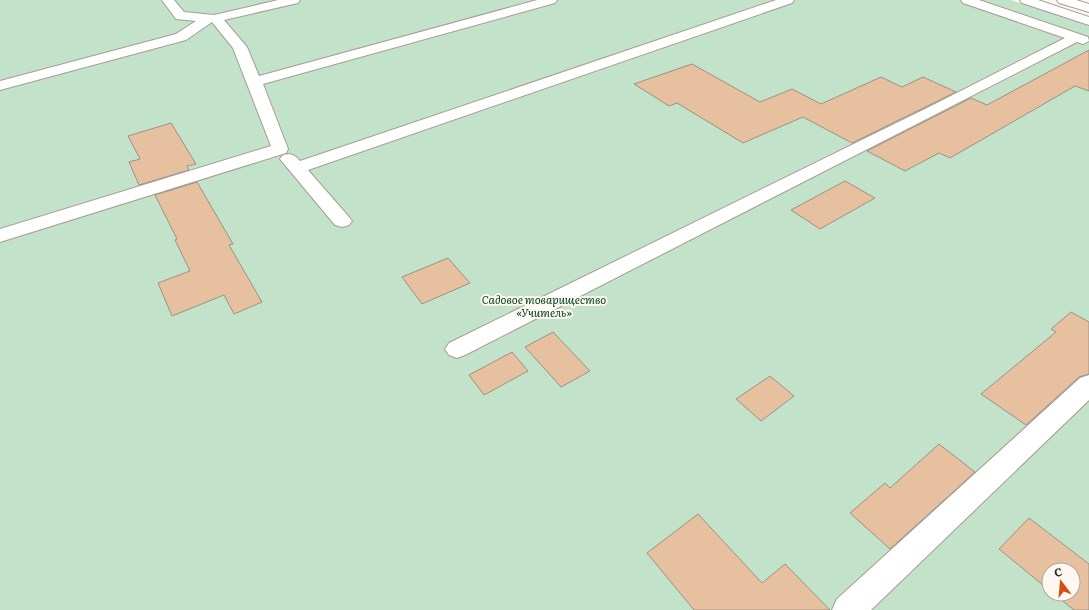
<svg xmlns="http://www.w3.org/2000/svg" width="1089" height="610" font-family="Literata,serif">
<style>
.green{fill:#c2e3c9;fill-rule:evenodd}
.building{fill:#e6c09f;stroke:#9b9187}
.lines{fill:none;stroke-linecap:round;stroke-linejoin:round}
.minor-casing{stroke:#a79c93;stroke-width:2}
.highway-casing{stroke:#a79c93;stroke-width:2}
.minor{fill:#fff;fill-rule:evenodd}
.highway{fill:#fff;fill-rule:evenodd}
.labels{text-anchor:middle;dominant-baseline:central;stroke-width:4;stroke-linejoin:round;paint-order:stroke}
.park-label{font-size:11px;font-style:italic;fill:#00451f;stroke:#fff8f2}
</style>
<rect width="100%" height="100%" fill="#fff8f2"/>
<path class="green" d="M0,0H1011L1089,25V610H0ZM1049,570H1073V594H1049Z"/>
<path class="building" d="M1089,50V91L1075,86L950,158L939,153L905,171L867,151L971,98L987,105Z
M692,64L760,102L792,89L821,104L881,77L902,87L923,77L956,92L852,143L803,117L743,143L677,103L669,106L634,84Z
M171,123L196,164L187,166L189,170L139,185L129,162L140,159L128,136Z
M845,181L875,198L820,229L791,210Z
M197,182L233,244L229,245L262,302L234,314L224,295L172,316L158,283L190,271L175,240L177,239L155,195Z
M448,258L470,283L422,304L402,277Z
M1071,312L1089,322V374L1079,377L1026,425L981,394L1056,332L1051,329Z
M553,332L590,371L561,387L525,347Z
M512,352L528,371L484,395L469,375Z
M770,376L794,396L761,421L736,399Z
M939,444L975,472L890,549L850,513L885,483L890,488Z
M698,514L762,583L785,564L830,610H694L647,553Z
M1029,518L1089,564V610H1074L1054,594H1073V570H1049V590L999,549Z"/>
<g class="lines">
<defs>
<path id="minor" d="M162,0H174L184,12L214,15L278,0H300L298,3L224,20L247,47L259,76L537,0H557L555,3L263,84L288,149L286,153L0,242V229L271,146L233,48L212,22L186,40L0,90V81L176,34L196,21L176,19Z
M776,0H794L792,3L308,170L349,217L352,221L349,225L342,227L335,225L280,159L283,155C291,153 295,155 300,161Z
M961,0H979L1088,37L1089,41L1083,44L1077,42L465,355L457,358L449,355L445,349L449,343L933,105L1065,38L963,3Z
M1057,0H1076L1089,4V12L1059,3Z
M1089,375V400L871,610H832L837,599L1080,378Z"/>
<path id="highway" d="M1020,0H1038L1089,17V25L1022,3Z"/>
</defs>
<use href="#minor" class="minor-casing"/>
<use href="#highway" class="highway-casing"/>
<use href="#minor" class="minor"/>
<use href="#highway" class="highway"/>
</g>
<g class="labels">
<g class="park-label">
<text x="544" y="299">Садовое товарищество<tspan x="544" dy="13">«Учитель»</tspan></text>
</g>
</g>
<g transform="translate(1061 582) rotate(344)"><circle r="19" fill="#fff8f2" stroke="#ada7a2"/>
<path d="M0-3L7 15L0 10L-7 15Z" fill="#d34e11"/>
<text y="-6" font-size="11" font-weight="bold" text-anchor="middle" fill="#332e2b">С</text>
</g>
</svg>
